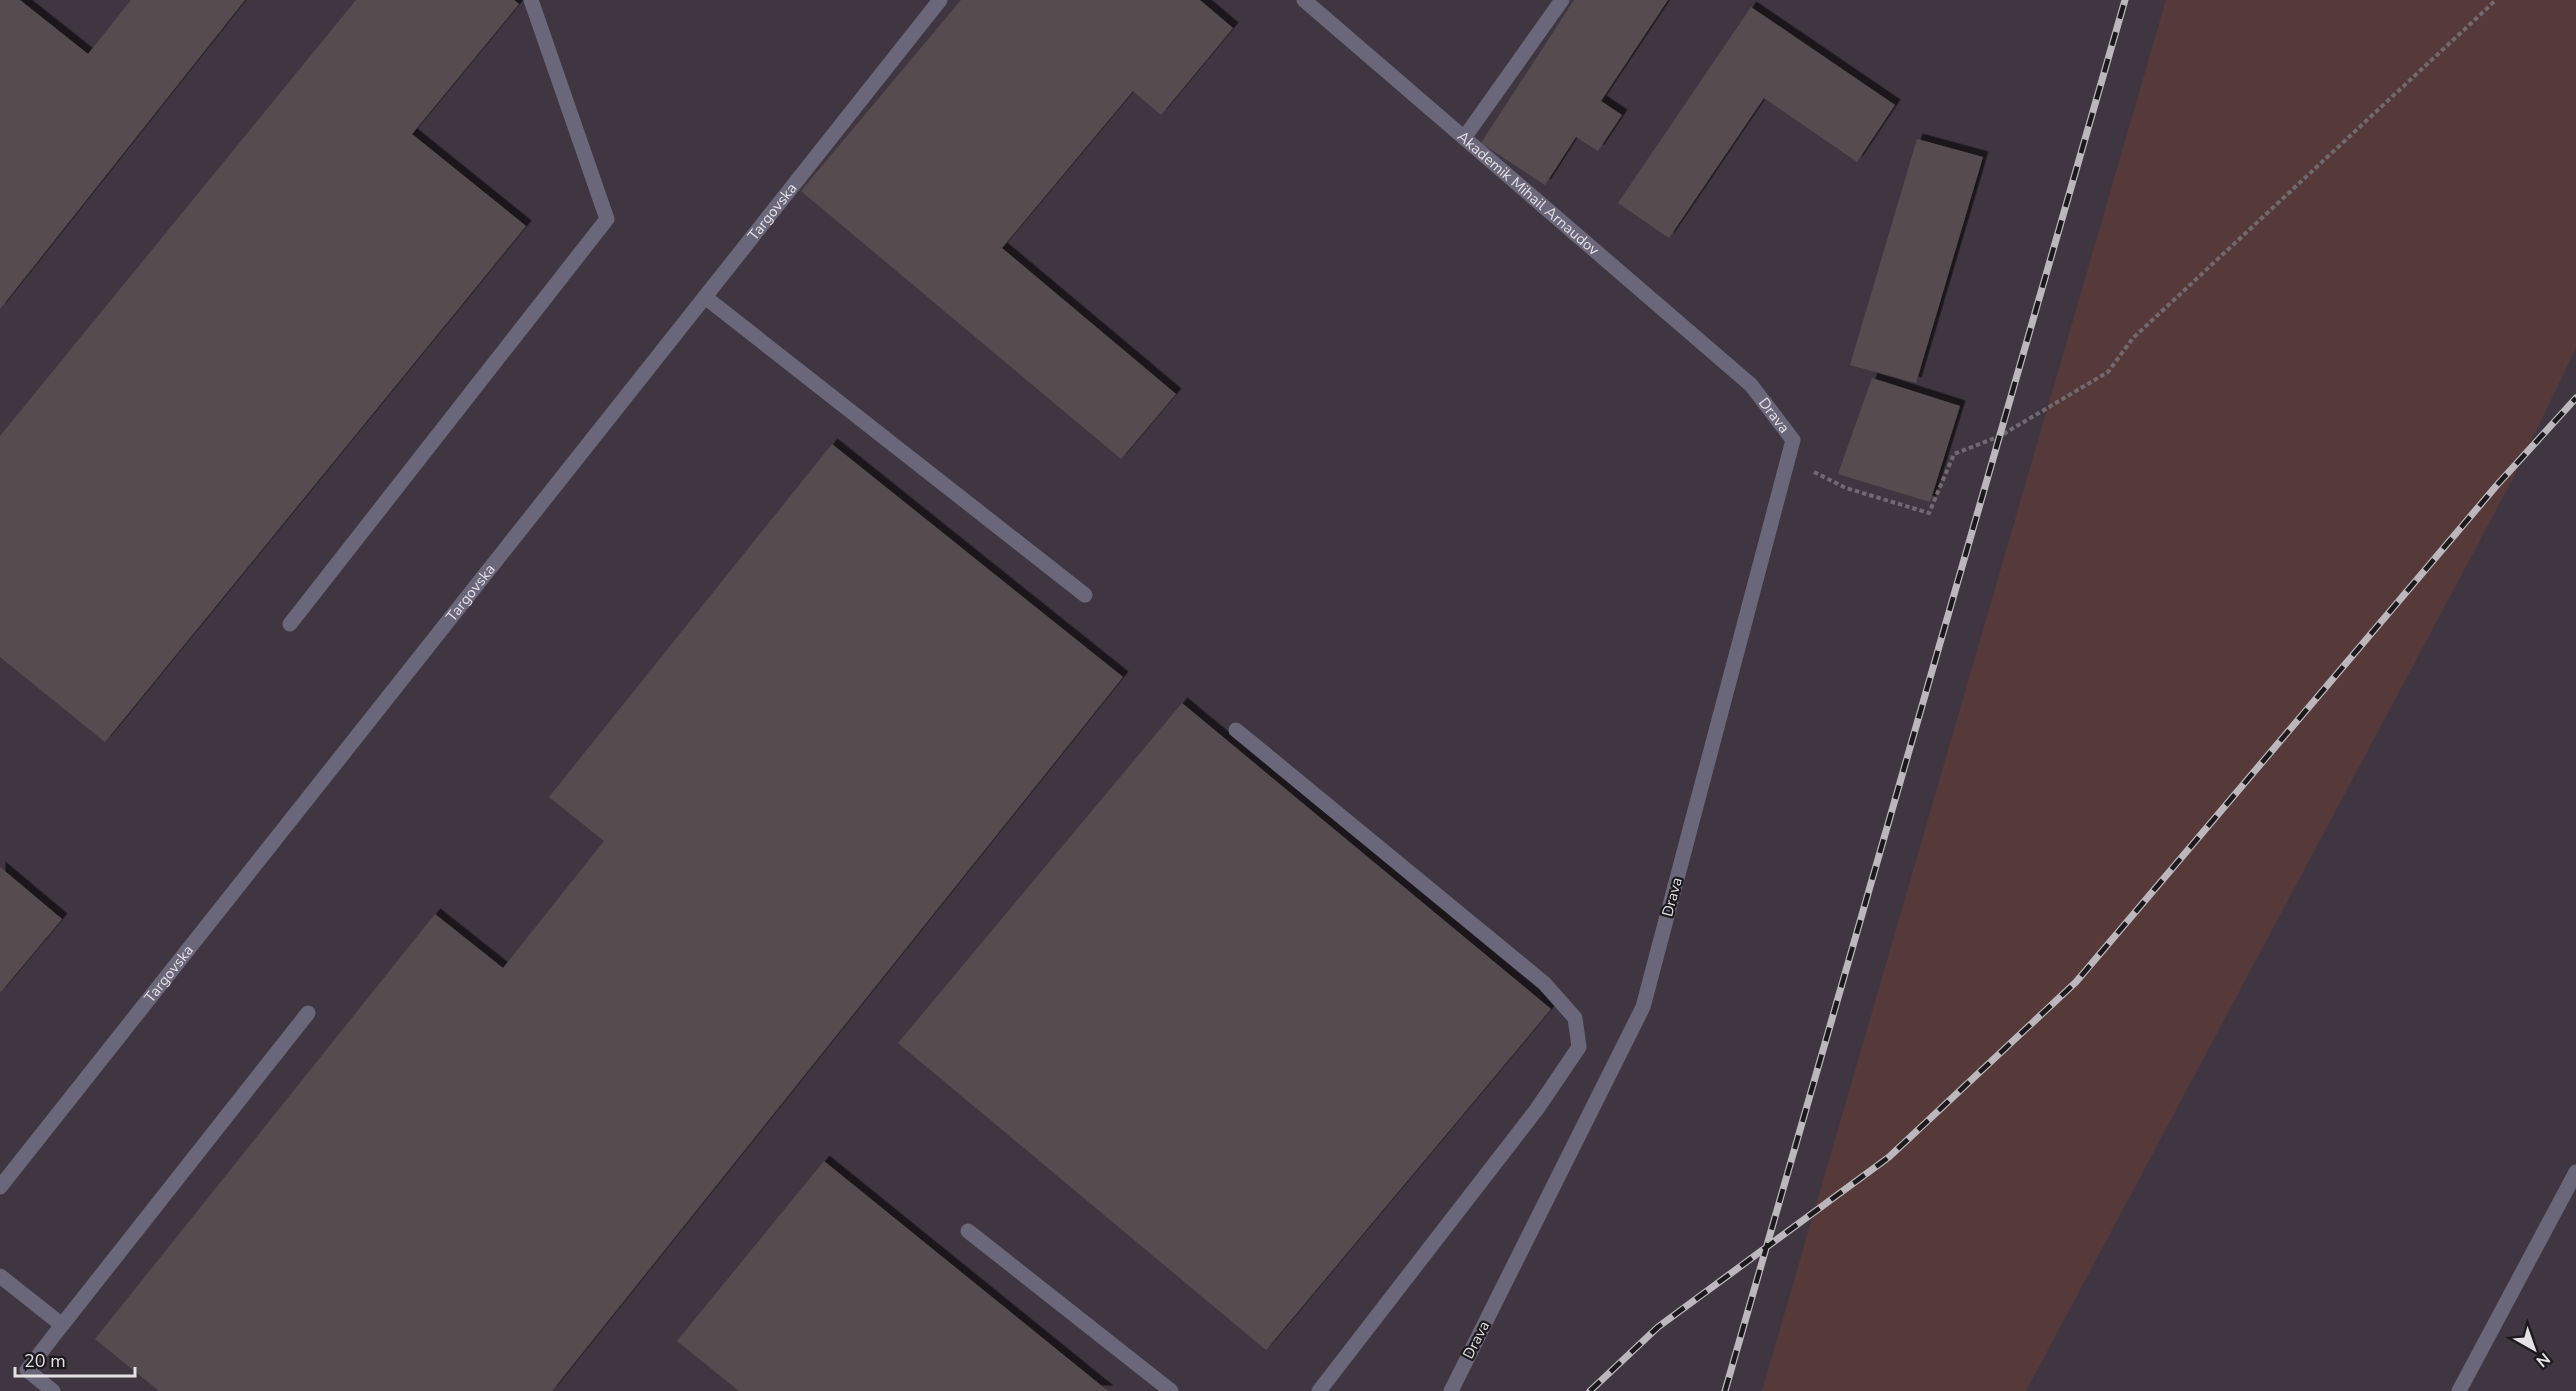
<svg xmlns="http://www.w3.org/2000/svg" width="2576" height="1391" font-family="'Nunito Sans',sans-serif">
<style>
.built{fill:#403642}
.green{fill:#563a39}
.building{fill:#564c50;filter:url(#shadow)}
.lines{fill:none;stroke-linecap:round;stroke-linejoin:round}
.path{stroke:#706a70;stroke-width:4;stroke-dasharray:4.5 3;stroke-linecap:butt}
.minor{stroke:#696779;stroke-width:15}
.rail-casing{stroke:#bbb7bc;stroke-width:7}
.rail{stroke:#1b191c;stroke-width:4.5;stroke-dasharray:14;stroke-linecap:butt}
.labels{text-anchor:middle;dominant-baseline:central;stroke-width:4.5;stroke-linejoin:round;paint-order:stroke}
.street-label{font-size:15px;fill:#e5e1e5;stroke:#1b191c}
</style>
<defs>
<filter id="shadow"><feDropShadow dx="5.5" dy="-5.5" stdDeviation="0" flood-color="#0009"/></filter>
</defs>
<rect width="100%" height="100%" fill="#352f36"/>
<path class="built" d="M0,0H2576V1391H0Z"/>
<path class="green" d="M2166,0H2576V348L2511,482L2026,1391H1762Z"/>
<path class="building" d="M0,0H20L88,54L131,0H245L0,309Z
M356,0H514L519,4L412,134L526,226L105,742L0,657V436Z
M961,0H1200L1233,28L1161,115L1133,91L1002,248L1176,394L1121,459L801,191Z
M1574,0H1668L1601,101L1622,115L1598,151L1576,137L1545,185L1481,143Z
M1751,7L1895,105L1857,162L1764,98L1669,238L1618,203Z
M1917,139L1983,157L1916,383L1850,365Z
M1872,378L1960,406L1930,502L1838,474Z
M832,444L1123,677L552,1391H159L95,1339L435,914L503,968L604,841L549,797Z
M1182,703L1551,1009L1266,1350L898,1043Z
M0,867L62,919L0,993Z
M824,1161L1108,1391H739L677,1341Z"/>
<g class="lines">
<path class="path" d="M1814,472L1846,488L1929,513L1954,454L2000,436L2108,372L2133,338L2496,0"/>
<g class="minor">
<path id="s1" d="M1304,0L1751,385L1793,440L1643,1007L1451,1391"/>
<path d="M1464,138L1562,0"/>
<path d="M705,297L1085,595"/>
<path d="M290,624L607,219L531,0"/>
<path d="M1236,730L1544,983L1575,1018L1579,1047L1537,1109L1319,1391"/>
<path id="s2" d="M0,1187L940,0"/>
<path d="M968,1231L1171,1391"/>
<path d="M0,1276L62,1325L27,1370L53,1391"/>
<path d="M62,1325L308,1013"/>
<path d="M2459,1391L2576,1172"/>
</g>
<defs>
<path id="rail" d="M1590,1391L1658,1327L1889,1157L2076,982L2497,485L2576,398
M1725,1391L2125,0"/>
</defs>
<use href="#rail" class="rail-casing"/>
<use href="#rail" class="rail"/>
</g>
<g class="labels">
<g class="street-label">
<text stroke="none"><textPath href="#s1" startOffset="296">Akademik Mihail Arnaudov</textPath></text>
<text stroke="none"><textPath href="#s2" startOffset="1244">Targovska</textPath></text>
<text stroke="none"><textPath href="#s1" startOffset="628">Drava</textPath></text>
<text stroke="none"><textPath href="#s2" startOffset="758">Targovska</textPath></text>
<text transform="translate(1672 897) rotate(-75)">Drava</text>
<text stroke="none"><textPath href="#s2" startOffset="272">Targovska</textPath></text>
<text transform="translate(1476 1340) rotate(-63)">Drava</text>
</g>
</g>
<g transform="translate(2534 1349) rotate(140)" stroke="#1b191c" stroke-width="4.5" paint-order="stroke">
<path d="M0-4.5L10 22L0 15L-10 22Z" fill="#e5e1e5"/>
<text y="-9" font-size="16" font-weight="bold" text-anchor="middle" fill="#e5e1e5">N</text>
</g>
<path d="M15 1367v9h120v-9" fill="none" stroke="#e5e1e5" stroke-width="3"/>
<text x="24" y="1367" font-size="18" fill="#e5e1e5" stroke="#1b191c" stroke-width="4.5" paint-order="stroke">20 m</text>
</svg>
